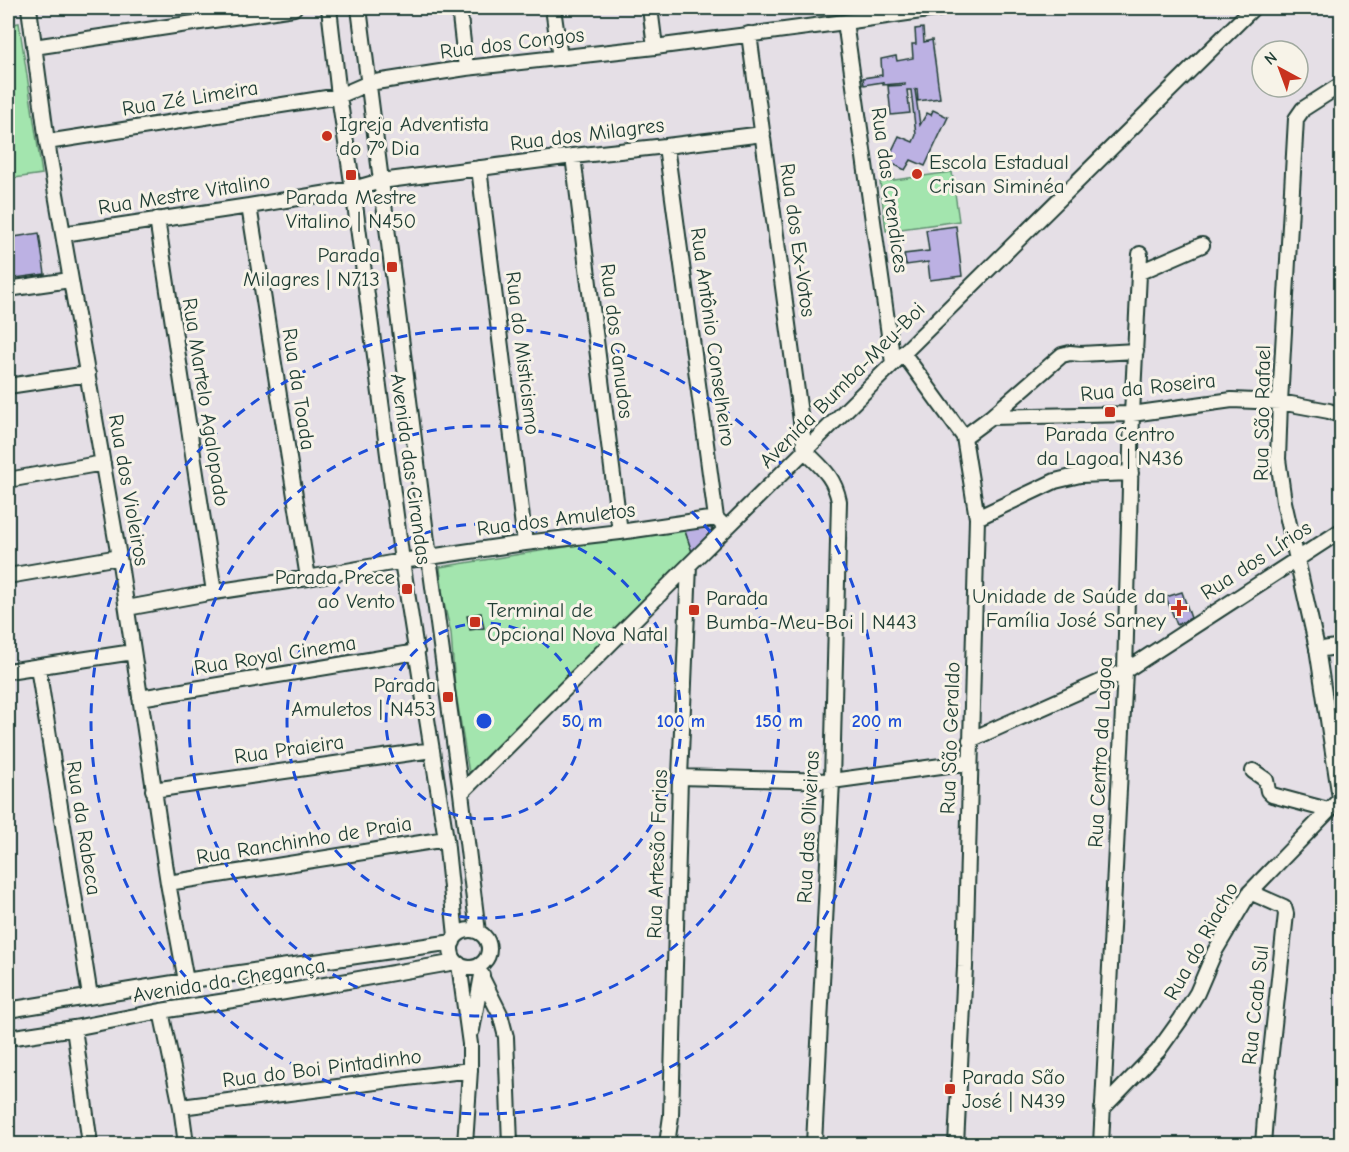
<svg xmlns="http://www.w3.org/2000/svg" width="1349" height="1152" font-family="'Comic Neue',sans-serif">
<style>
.green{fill:#a3e5ae;stroke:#619171;stroke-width:1.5}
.building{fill:#bcb1e3;stroke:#1f3d34;stroke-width:1.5}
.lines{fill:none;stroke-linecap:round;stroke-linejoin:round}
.minor-casing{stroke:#1f3d34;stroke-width:18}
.minor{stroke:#f7f3e8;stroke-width:14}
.ring{fill:none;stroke:#1d4ed8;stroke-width:3;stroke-dasharray:10 8}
.poi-dot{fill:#c8321e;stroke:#f7f3e8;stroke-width:2}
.labels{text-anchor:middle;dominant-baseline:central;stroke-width:6;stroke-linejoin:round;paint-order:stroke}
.street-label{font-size:21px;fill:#1f3d34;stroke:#f7f3e8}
.poi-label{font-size:21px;fill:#1f3d34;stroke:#f7f3e8;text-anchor:start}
.centre{fill:#1d4ed8;stroke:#f7f3e8;stroke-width:3}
.ring-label{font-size:18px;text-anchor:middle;font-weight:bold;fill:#1d4ed8;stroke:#f7f3e8;stroke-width:6;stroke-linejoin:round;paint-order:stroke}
</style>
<rect width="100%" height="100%" fill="#e5dfe6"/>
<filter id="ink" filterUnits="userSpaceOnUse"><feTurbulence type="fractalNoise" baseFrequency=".0167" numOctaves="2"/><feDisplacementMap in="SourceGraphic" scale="12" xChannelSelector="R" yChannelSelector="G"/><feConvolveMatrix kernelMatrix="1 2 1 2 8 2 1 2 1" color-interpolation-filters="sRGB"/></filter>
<g filter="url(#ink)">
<path class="green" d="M19,23L42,174L8,179V25Z
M952,172L959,221L886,231L880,182Z
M684,528L693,555L469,773L455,688L451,633L443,599L440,567Z"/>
<path class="building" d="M923,28L924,42L932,40L940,98L918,101L917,89L915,90L920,125L927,113L931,115L933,110L948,117L925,166L911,160L905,170L887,161L899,136L913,142L916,135L911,90H907L910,113L891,115L888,86L905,85V83L883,85V82L864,85L863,78L882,75L881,59L896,56L897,61L913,58L912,44H916L915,29Z
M956,226L962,276L930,280L928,262L906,265L904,254L929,251L926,230Z
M39,233L45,274L8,279V238Z
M684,528H713L693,555Z
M1182,592L1191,618L1177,625L1166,597Z
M481,613L484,628L470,630L467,616Z"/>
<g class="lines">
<defs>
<path id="minor" d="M29,8L47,142L119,557L168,883L186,981
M329,8L339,96L353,189L402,561L446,839L456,936
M359,8L429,557L461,793L478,932
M459,8L466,68
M553,8L560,58
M650,8L655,47
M845,22L893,363
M749,34L805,451C822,468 834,476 839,501L832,781L814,1144
M34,47L294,8
M47,142L339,96L369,83L466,68L655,47L845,22L942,8
M666,146L716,518L721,523
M573,156L620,532
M479,168L525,543
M249,206L308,578
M157,219L214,592
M63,234L249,206L353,189L381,181L573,156L666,146L763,134
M1140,272L1202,245
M8,289L70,280
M903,353L964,437L977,518L965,967L956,1144
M8,386L88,374
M991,417L1062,355L1070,353L1081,354L1136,351
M964,437L991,417L1132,414L1232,400L1280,402L1329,411L1342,416
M8,480L103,463
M977,518L1055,481L1080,475L1131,473
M8,576L119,557
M127,608L214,592L308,578L402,561L525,543L620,532L716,518
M1317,650L1342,646
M38,667L90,996
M8,671L133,652
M140,698L417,652
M970,740L1125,671L1342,530
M1253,771L1266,780L1268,791L1272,795L1328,810
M680,777L832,781L970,762
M153,790L432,750
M461,793L689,565L1253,8
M1340,798L1317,648L1284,502L1278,459L1280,402L1296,119L1303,109L1342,84
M168,883L446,839
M1250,892L1284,907L1286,914L1268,1080L1263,1144
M451 949a19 19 0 1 1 38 0a19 19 0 1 1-38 0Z
M459,964L470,1044V1070L465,1144
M482,978L500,1014L506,1037L510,1144
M8,1010L198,979L453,942
M161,1011L181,1107L186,1144
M74,1028L90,1144
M472,1030L482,975
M8,1038L74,1028L161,1011L285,992L456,962
M181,1107L470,1070
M1102,1109L1158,1051L1181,1019L1197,993L1215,951L1250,892L1342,797
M667,1144L671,1116L680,777L689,565
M1101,1144L1125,671L1132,414L1140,254"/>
</defs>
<use href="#minor" class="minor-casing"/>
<use href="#minor" class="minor"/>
</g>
</g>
<g class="ring">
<circle cx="484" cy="721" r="98"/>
<circle cx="484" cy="721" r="197"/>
<circle cx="484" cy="721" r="295"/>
<circle cx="484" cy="721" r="393"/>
</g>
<g class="poi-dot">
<circle cx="327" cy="136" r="6"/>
<circle cx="917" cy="174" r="6"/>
<rect x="345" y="169" width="12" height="12" rx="3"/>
<rect x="386" y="261" width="12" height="12" rx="3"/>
<rect x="1104" y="406" width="12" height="12" rx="3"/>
<rect x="401" y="583" width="12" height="12" rx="3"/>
<path d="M1176 599h6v6h6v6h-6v6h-6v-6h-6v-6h6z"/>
<rect x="688" y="604" width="12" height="12" rx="3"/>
<rect x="469" y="616" width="12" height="12" rx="3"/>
<rect x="442" y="691" width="12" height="12" rx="3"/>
<rect x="944" y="1083" width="12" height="12" rx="3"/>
</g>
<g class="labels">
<g class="street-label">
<text transform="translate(512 43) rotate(-7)">Rua dos Congos</text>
<text transform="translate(190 98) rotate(-9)">Rua Zé Limeira</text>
<text transform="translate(587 134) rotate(-7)">Rua dos Milagres</text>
<text transform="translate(890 190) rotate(82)">Rua das Crendices</text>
<text transform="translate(184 194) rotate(-9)">Rua Mestre Vitalino</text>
<text transform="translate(798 240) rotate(82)">Rua dos Ex-Votos</text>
<text transform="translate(713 337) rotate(82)">Rua Antônio Conselheiro</text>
<text transform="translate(617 341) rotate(83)">Rua dos Canudos</text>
<text transform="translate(523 353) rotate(83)">Rua do Misticismo</text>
<text transform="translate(842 385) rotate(-45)">Avenida Bumba-Meu-Boi</text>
<text transform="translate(1148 387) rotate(-6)">Rua da Roseira</text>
<text transform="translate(299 389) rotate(81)">Rua da Toada</text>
<text transform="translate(206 402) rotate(81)">Rua Martelo Agalopado</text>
<text transform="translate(1262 413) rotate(-89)">Rua São Rafael</text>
<text transform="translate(411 469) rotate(82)">Avenida das Cirandas</text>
<text transform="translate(129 490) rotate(80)">Rua dos Violeiros</text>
<text transform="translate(556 519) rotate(-7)">Rua dos Amuletos</text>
<text transform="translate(1256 560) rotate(-33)">Rua dos Lírios</text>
<text transform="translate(275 655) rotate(-9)">Rua Royal Cinema</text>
<text transform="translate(950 738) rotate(-88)">Rua São Geraldo</text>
<text transform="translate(289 749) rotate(-8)">Rua Praieira</text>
<text transform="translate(1100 752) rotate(-87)">Rua Centro da Lagoa</text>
<text transform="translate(808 827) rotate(-87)">Rua das Oliveiras</text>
<text transform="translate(84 828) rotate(81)">Rua da Rabeca</text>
<text transform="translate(304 840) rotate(-9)">Rua Ranchinho de Praia</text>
<text transform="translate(657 854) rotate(-88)">Rua Artesão Farias</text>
<text transform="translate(1201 941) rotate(-61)">Rua do Riacho</text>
<text transform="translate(229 980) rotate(-9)">Avenida da Chegança</text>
<text transform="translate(1255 1005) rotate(-84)">Rua Ccab Sul</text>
<text transform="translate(322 1068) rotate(-7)">Rua do Boi Pintadinho</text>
</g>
<g class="poi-label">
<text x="339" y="124">Igreja Adventista<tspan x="339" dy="24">do 7º Dia</tspan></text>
<text x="929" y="162">Escola Estadual<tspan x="929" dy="24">Crisan Siminéa</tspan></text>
<text x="351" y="197" text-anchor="middle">Parada Mestre<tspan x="351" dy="24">Vitalino | N450</tspan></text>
<text x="380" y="255" text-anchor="end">Parada<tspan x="380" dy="24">Milagres | N713</tspan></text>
<text x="1110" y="434" text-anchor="middle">Parada Centro<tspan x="1110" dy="24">da Lagoa | N436</tspan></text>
<text x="395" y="577" text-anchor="end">Parada Prece<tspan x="395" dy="24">ao Vento</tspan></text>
<text x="1166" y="596" text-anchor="end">Unidade de Saúde da<tspan x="1166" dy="24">Família José Sarney</tspan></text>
<text x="706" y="598">Parada<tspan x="706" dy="24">Bumba-Meu-Boi | N443</tspan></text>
<text x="487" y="610">Terminal de<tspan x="487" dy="24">Opcional Nova Natal</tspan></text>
<text x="436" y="685" text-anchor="end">Parada<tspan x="436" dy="24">Amuletos | N453</tspan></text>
<text x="962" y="1077">Parada São<tspan x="962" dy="24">José | N439</tspan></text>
</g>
</g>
<circle cx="484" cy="721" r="9" class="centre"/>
<g class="ring-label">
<text x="582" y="727">50 m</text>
<text x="681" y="727">100 m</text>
<text x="779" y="727">150 m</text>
<text x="877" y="727">200 m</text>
</g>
<rect width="1349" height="1152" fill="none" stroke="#f7f3e8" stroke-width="30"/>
<rect x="15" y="15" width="1319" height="1122" fill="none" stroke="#1f3d34" stroke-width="2" filter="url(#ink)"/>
<g transform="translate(1280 69) rotate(319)"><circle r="28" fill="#f7f3e8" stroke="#a1aaa0" stroke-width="1.5"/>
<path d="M0-4.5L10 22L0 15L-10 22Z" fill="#c8321e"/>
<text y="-9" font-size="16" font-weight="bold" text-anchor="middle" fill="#1f3d34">N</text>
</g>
</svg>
